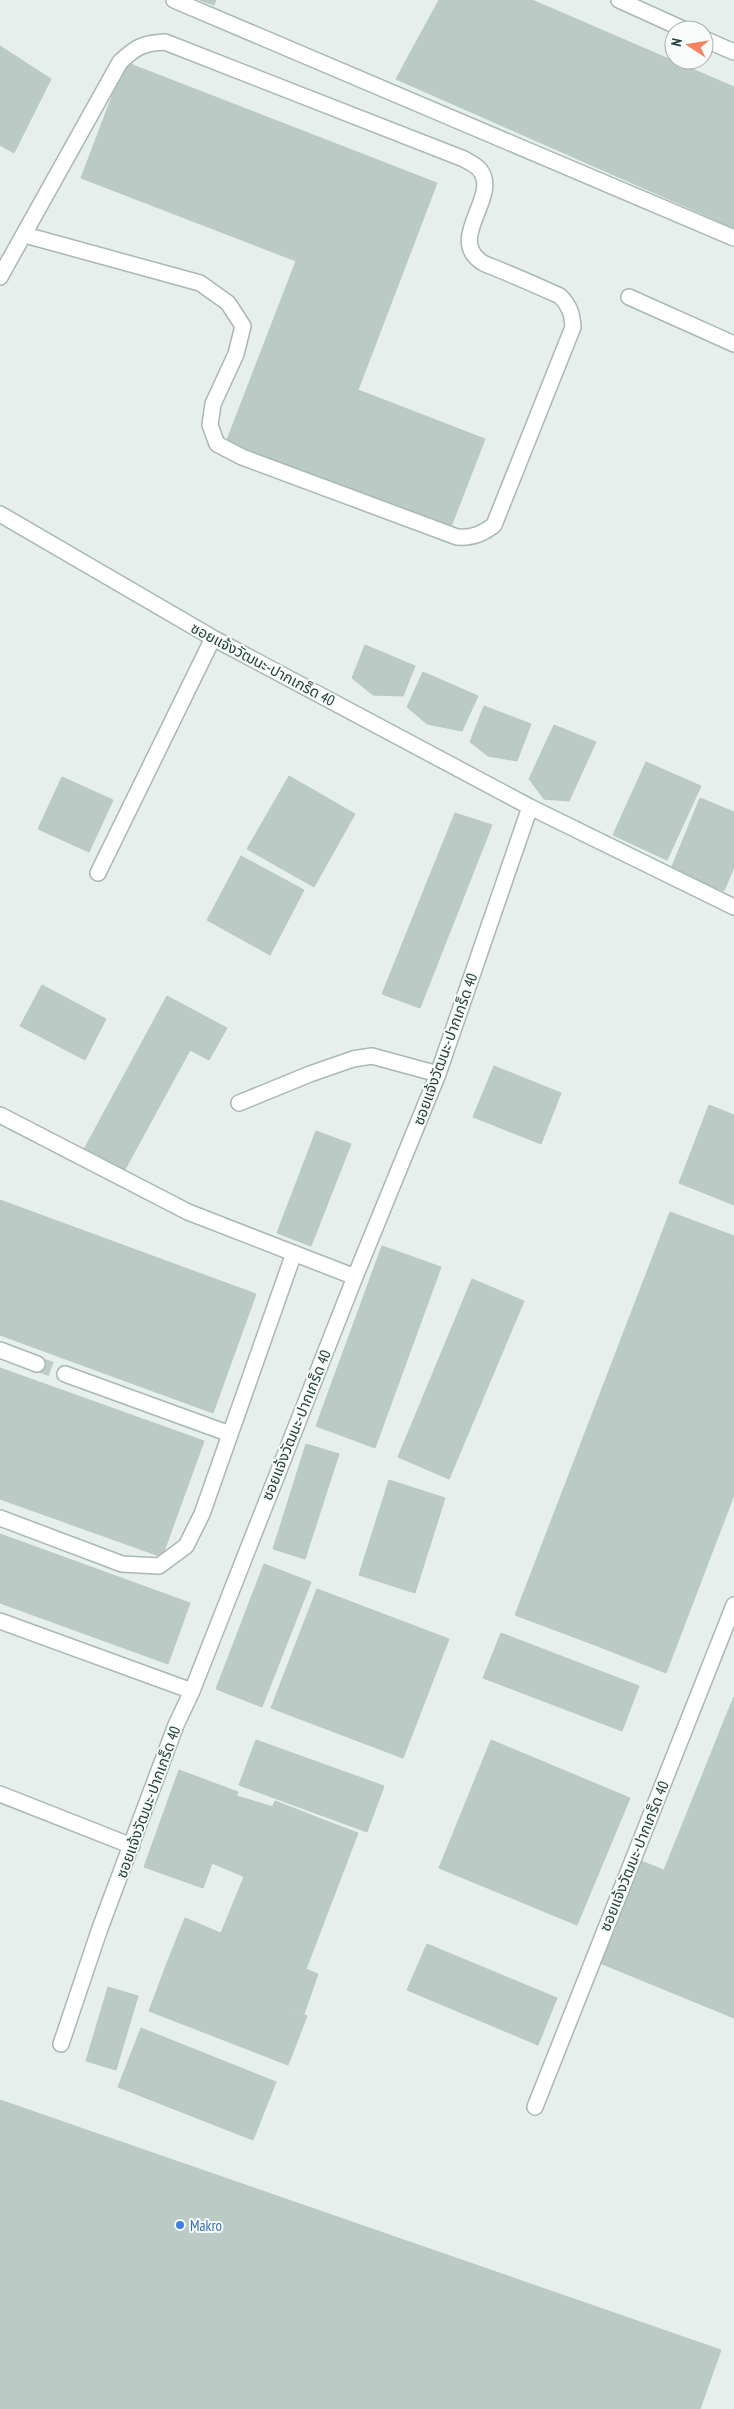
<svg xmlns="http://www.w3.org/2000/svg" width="734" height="2409" font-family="'PT Sans Narrow','Noto Sans Thai',sans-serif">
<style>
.building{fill:#bbcac4;stroke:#b8c9c2}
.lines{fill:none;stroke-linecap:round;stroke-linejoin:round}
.minor-tunnel{stroke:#bfccc8;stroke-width:15;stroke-dasharray:15 8;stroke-linecap:butt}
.minor-casing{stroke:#a8b8b2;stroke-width:18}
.minor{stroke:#fff;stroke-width:15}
.shop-dot{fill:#3f7fe0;stroke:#f7fbf9;stroke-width:2}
.labels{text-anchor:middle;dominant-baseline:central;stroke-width:4;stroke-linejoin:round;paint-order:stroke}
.street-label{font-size:15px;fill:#24423a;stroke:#f7fbf9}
.shop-label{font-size:15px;fill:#366cbe;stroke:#f7fbf9;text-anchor:start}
</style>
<rect width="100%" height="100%" fill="#e6efeb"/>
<path class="building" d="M200,0H216L214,5Z
M439,0H532L734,87V228L396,79Z
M0,46L51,79L14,153L0,145Z
M125,62L437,183L358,390L485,439L449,532L225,445L296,261L81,178Z
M365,645L415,666L403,696L373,695L352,678Z
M423,672L478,696L462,731L427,724L407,707Z
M484,706L531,724L517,761L488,756L470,742Z
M554,725L596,742L569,801L544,799L529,779Z
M646,762L701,786L667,860L613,835Z
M289,776L355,814L314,887L247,849Z
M62,777L113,800L89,852L38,829Z
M700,798L734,812V867L724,891L671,869Z
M455,813L492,825L420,1008L382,994Z
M241,856L304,890L270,955L207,920Z
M42,985L106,1019L85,1060L20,1026Z
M167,996L227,1028L209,1060L190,1050L122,1175L82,1153Z
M494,1066L561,1093L541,1144L473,1117Z
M709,1105L734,1115V1205L679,1183Z
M316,1131L351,1144L311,1246L277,1233Z
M0,1200L256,1294L213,1413L0,1335Z
M670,1212L734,1236V1283L595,1645L515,1615Z
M382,1246L441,1267L375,1448L316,1426Z
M472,1279L524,1301L449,1479L398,1457Z
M734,1283V1495L666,1673L595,1645Z
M0,1368L204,1441L162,1557L0,1499Z
M306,1444L339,1454L305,1559L273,1549Z
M389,1480L445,1498L415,1593L359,1575Z
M0,1534L190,1603L168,1664L0,1603Z
M264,1564L311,1582L262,1707L216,1689Z
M317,1589L449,1639L403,1758L271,1708Z
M501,1633L639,1686L622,1731L483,1678Z
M734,1697V1714L728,1711Z
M728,1711L734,1714V1777L706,1766Z
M256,1740L384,1786L367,1832L239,1785Z
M491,1740L630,1798L577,1925L439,1868Z
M706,1766L734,1777V1898L664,1870Z
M179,1770L238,1792L203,1888L144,1867Z
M237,1796L273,1807L245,1877L212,1863Z
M275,1801L321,1819L266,1953L221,1933Z
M321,1819L358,1833L306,1969L266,1953Z
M636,1859L734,1898V2018L595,1961Z
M185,1918L318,1974L304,2014L167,1963Z
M427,1944L557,1998L538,2045L407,1990Z
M167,1963L307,2016L288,2065L149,2011Z
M108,1987L138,1996L116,2070L86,2061Z
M141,2028L276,2082L253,2140L118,2087Z
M0,2100L721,2350L700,2409H0Z"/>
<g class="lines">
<path class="minor-tunnel" d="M37,1364L65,1374"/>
<defs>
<path id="minor" d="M174,0L734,238
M619,0L685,30
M704,39L734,52
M0,277L120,62C136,47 143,43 165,42L464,159C469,162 476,165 480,170C500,196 449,236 479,260C484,265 494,267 500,270C520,278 540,287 560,296C570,306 572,314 573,327L494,525C482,534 473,538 457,537L242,457L217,444L210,425L213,404L236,354L243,326L228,303L200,283L25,235
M629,297L734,344
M0,514L213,638L530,807L734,907
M98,873L213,638
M239,1103L310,1074L353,1059L372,1056L438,1074
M0,1115L188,1212L355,1277
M0,1350L37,1364
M65,1374L230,1434
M0,1518L122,1564L159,1566L186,1546L202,1514L294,1253
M0,1621L192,1691
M0,1794L132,1846
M61,2044L99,1931L176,1725L192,1691L355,1277L438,1074L530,807
M535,2107L734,1605"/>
</defs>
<use href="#minor" class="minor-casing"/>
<use href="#minor" class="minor"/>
</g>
<circle class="shop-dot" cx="180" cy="2225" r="5"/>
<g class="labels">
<g class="street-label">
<text transform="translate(263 664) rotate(28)">ซอยแจ้งวัฒนะ-ปากเกร็ด 40</text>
<text transform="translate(445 1049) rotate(-70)">ซอยแจ้งวัฒนะ-ปากเกร็ด 40</text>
<text transform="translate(296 1425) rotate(-68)">ซอยแจ้งวัฒนะ-ปากเกร็ด 40</text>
<text transform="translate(148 1802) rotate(-70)">ซอยแจ้งวัฒนะ-ปากเกร็ด 40</text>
<text transform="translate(634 1856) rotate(-68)">ซอยแจ้งวัฒนะ-ปากเกร็ด 40</text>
</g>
<g class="shop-label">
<text x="190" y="2225">Makro</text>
</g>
</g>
<g transform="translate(689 45) rotate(282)"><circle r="24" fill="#f7fbf9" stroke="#a3b1ad"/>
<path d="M0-4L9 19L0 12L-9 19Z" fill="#f4845f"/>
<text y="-8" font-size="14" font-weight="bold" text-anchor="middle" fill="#24423a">N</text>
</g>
</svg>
